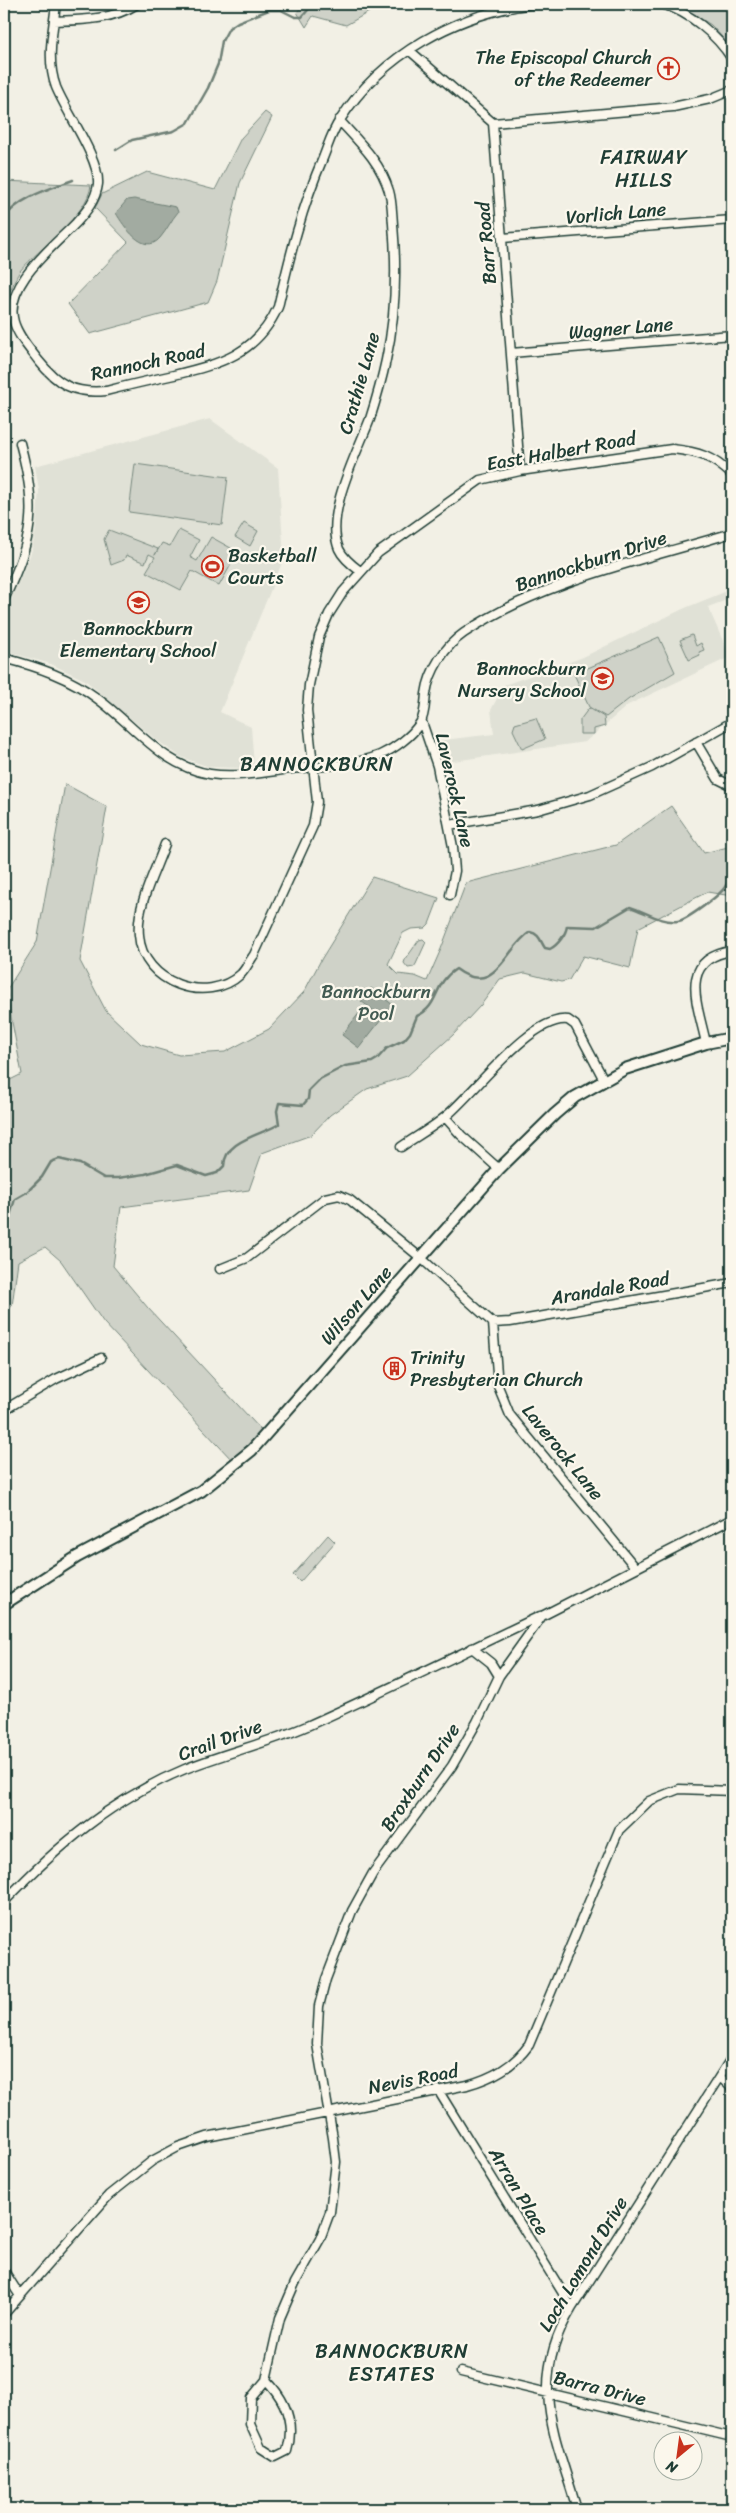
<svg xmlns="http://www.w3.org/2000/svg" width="736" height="2513" font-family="Sriracha,sans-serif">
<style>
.built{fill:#e0e1d6}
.green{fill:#cfd2c8;stroke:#77887e}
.water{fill:#a2aba1;stroke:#6e7f75}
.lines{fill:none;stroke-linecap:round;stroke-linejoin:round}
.stream{stroke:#6e7f75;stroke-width:2.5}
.minor-casing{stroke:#1f3d34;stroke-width:11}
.secondary-casing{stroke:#1f3d34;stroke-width:14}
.minor{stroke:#fbf7ec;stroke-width:8}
.secondary{stroke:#fbf7ec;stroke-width:10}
.labels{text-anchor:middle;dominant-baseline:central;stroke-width:4.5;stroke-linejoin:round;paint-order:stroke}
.poi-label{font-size:19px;fill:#1f3d34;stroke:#fbf7ec;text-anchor:end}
.street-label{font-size:19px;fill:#1f3d34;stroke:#fbf7ec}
.park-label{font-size:19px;fill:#425b52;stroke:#fbf7ec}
.neighbourhood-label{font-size:20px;letter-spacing:1px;fill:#1f3d34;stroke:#fbf7ec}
</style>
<rect width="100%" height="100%" fill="#f2f0e5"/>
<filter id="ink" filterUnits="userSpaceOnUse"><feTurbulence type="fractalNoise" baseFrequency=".02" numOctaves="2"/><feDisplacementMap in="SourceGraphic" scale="10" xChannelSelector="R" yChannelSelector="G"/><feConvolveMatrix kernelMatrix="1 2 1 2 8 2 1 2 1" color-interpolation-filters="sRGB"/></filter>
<g filter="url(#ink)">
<path class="built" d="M210,419L278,468L284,558L220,712L251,727L254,766L240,768L209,767L181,757L155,739L85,680L51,664L4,651V616L31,553L36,529L39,490L35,466Z
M732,589V598L708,607L730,657L628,705L585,742L440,763L435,741L494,734L491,710L504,685L581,658L685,608Z"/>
<path class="green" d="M304,4H383L346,25L313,16L306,27L297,12Z
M678,4H729L732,9V48L711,25Z
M265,112L272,117L240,183L217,281L208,302L90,334L68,304L128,242L95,208L102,194L147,172L215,190L241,138Z
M4,181L91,185C88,215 39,248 20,271C14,279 12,293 4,297Z
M135,464L228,477L222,525L129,512Z
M244,523L258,531L250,546L235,537Z
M109,530L158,549L155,555L162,543L170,546L179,530L199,540L190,557L197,561L211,537L238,552L219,586L192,571L181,590L146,572L155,557L149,554L145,563L126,555L124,560L111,565L104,539Z
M692,635L696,646L701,643L704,650L699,652L700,655L689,660L680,640Z
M659,637L675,672L629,699L606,717L589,707L574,674Z
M589,708L604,717L605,726L594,729V734H580V720Z
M536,718L545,739L522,749L513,730L515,724Z
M65,784L107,807L80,961L106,1011L141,1044L179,1055L225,1052L269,1029L304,992L322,958L372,877L439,898L429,924L425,928L411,929L403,933L388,964L398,974L415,976L427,981L441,949L466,883L616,845L671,806L704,853L732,846V896L707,892L638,928L630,968L583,956L569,980L561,982L525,973L500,979L481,1005L453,1035L407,1076L367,1089L330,1115L311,1135L262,1153L249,1190L121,1207L113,1266L148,1308L262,1431L232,1460L104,1323L61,1261L45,1247L18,1261L12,1306L4,1311V1083L22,1074L6,991L37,942Z
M423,939L426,942L416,964L414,967L408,968L404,963L405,960L419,940Z
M328,1535L335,1542L300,1582L293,1575Z"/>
<path class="water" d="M134,199L176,207L178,212C171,220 167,230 160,238C144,257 123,225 116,213L127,200Z
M371,988L393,1005L383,1018L361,1001Z
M364,1007L381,1020L359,1048L342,1035Z"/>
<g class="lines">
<path class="stream" d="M116,150L132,140L174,131L188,123L208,88L218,64L222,41L229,28L238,22L269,10H281L295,17H302L313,4
M4,218C20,197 49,189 73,180
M4,1224L9,1219L15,1199L27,1192L42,1177L51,1162L59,1159L80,1164L104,1178H118L145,1174L177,1165L206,1176L217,1173L224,1166C224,1140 262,1135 279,1124L277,1111L279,1103L303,1105L308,1099L309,1090L320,1079L345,1066L372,1062L377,1059L387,1048L404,1040L410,1033L417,1016C440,1006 433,983 456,969C495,998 505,948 530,932C540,934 540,941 545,948L550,949C558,945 566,934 567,926L596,927L630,907C646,912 661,923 678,921C687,920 720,895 725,887C728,882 730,875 732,869"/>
<defs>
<path id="minor" d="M56,4C53,31 46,60 56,87C66,112 100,159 98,184C96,200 86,212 76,223C53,247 3,285 14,322C18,336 29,348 38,360C58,385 74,394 106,391C129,385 151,380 174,375C220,364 257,354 278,307C290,255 302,207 323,158C328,146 332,131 340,120C382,54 456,14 532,4
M662,4C689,12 717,35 732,59
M54,21C83,20 112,20 137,4
M409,50L493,123L520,471
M339,120C359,142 380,161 389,191C392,201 392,213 393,224C397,270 396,315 386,360C382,379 376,400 370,419C358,451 324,514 339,549C343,558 352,565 360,571
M493,123L673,107L710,99L732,90
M502,238L732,220
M511,353L732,335
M4,600C33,537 38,511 20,443
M4,658C38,667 69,677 98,699C135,726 162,766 210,774C236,778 265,772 291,769C320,766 353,766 380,755C394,749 412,736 420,723C425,716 425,702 426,694C429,671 445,646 464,633C541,581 643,560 732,533
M422,722L437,766L453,847L455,871L450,895
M696,742L718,779L732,786
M449,825L538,810L590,795L652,767L732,722
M165,844C155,872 136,906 139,935C142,983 207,1006 241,974C246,969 250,960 254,955L313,826L317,802L307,710L309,685L319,637L329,614L343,592L378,553L480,480L520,471L672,449C699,452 712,456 732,475
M706,1043C698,1005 677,959 732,951
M445,1117L461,1135L499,1169
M401,1147C415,1137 432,1128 445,1117C473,1095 531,1015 568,1020L575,1025L604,1080
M220,1269L247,1258L325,1198L339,1195L350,1200L421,1258L493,1323L498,1386L510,1415L635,1567
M493,1323L510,1322L732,1283
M4,1410L56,1379L101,1358
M472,1648L491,1663L499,1676
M4,1902C56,1847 114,1798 185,1769C225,1753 268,1743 307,1726C385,1691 462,1653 540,1616
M720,2077L732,2088
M438,2090L572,2308
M4,2271L20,2296
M4,2314L109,2195L152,2161L178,2147L207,2137L467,2085C492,2078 513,2067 529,2045L619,1830L649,1801L679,1789L732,1791
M461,2372L732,2437
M266,2380C286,2400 295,2424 287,2451L275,2457L261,2448L250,2424L251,2398L266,2380L280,2318L295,2283L320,2239L330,2212L336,2162L333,2138L317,2044L319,2006L326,1979L352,1911L373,1873L452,1766L477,1722L499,1676L542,1616L732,1519
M577,2509C555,2434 527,2382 572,2308L732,2057"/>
<path id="secondary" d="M4,1604L77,1557L201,1491L252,1450L499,1169L555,1114L575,1097L625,1069L706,1043L732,1038"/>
</defs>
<use href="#minor" class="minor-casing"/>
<use href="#secondary" class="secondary-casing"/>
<use href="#minor" class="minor"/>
<use href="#secondary" class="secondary"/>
</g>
</g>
<defs>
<symbol id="church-ring" viewBox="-11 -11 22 22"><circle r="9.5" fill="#fbf7ec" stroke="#c8321e" stroke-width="1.5"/><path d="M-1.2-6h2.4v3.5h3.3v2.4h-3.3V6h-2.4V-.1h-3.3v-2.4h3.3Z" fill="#c8321e"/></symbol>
<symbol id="stadium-ring" viewBox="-11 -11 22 22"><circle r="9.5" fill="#fbf7ec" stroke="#c8321e" stroke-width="1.5"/><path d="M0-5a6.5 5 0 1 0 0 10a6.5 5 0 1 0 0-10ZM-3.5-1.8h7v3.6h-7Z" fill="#c8321e"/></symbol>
<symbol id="school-ring" viewBox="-11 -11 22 22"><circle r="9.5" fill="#fbf7ec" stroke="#c8321e" stroke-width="1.5"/><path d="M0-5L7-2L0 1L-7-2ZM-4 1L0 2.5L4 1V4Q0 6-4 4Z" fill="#c8321e"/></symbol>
<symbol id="building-ring" viewBox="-11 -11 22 22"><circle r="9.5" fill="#fbf7ec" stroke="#c8321e" stroke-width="1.5"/><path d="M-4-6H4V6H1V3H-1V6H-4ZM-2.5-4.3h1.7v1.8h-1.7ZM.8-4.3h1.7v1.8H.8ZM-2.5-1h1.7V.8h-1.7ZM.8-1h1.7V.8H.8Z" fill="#c8321e"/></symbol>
</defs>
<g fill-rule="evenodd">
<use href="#church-ring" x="656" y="56" width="25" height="25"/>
<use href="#stadium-ring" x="200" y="554" width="25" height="25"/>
<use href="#school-ring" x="126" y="590" width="25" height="25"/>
<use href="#school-ring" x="590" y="666" width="25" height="25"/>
<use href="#building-ring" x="382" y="1356" width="25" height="25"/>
</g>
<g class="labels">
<g class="poi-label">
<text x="652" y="57">The Episcopal Church<tspan x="652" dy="22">of the Redeemer</tspan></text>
<text x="228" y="555" text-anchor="start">Basketball<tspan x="228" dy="22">Courts</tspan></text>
<text x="138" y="628" text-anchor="middle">Bannockburn<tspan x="138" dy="22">Elementary School</tspan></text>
<text x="586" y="668">Bannockburn<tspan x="586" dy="22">Nursery School</tspan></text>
<text x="410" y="1357" text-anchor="start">Trinity<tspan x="410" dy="22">Presbyterian Church</tspan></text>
</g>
<g class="street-label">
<text transform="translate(616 213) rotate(-5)">Vorlich Lane</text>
<text transform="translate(486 243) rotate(-95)">Barr Road</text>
<text transform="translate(621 328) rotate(-5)">Wagner Lane</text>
<text transform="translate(148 362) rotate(-12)">Rannoch Road</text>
<text transform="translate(359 383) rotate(-74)">Crathie Lane</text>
<text transform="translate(561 451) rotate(-10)">East Halbert Road</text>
<text transform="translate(591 561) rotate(-18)">Bannockburn Drive</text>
<text transform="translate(455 790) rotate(77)">Laverock Lane</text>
<text transform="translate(610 1288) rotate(-10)">Arandale Road</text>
<text transform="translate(356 1305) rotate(-49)">Wilson Lane</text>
<text transform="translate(563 1452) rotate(51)">Laverock Lane</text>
<text transform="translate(220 1740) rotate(-20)">Crail Drive</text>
<text transform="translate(420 1777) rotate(-56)">Broxburn Drive</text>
<text transform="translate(413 2079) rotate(-11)">Nevis Road</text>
<text transform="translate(519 2191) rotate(59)">Arran Place</text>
<text transform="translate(583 2264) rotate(-59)">Loch Lomond Drive</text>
<text transform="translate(600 2388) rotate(14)">Barra Drive</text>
</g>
<g class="park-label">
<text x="376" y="991">Bannockburn<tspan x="376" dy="22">Pool</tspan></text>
</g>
<g class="neighbourhood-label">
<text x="644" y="157">FAIRWAY<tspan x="644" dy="23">HILLS</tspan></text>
<text x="317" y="764">BANNOCKBURN</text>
<text x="392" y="2351">BANNOCKBURN<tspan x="392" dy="23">ESTATES</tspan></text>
</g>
</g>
<rect width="736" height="2513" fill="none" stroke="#fbf7ec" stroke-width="20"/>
<rect x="10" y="10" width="716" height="2493" fill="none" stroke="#1f3d34" stroke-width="2" filter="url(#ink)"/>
<g transform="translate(678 2456) rotate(209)"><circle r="24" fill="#fbf7ec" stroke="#a3ada2"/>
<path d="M0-4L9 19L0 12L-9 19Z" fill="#c8321e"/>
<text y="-8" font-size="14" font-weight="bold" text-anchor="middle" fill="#1f3d34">N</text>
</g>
</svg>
